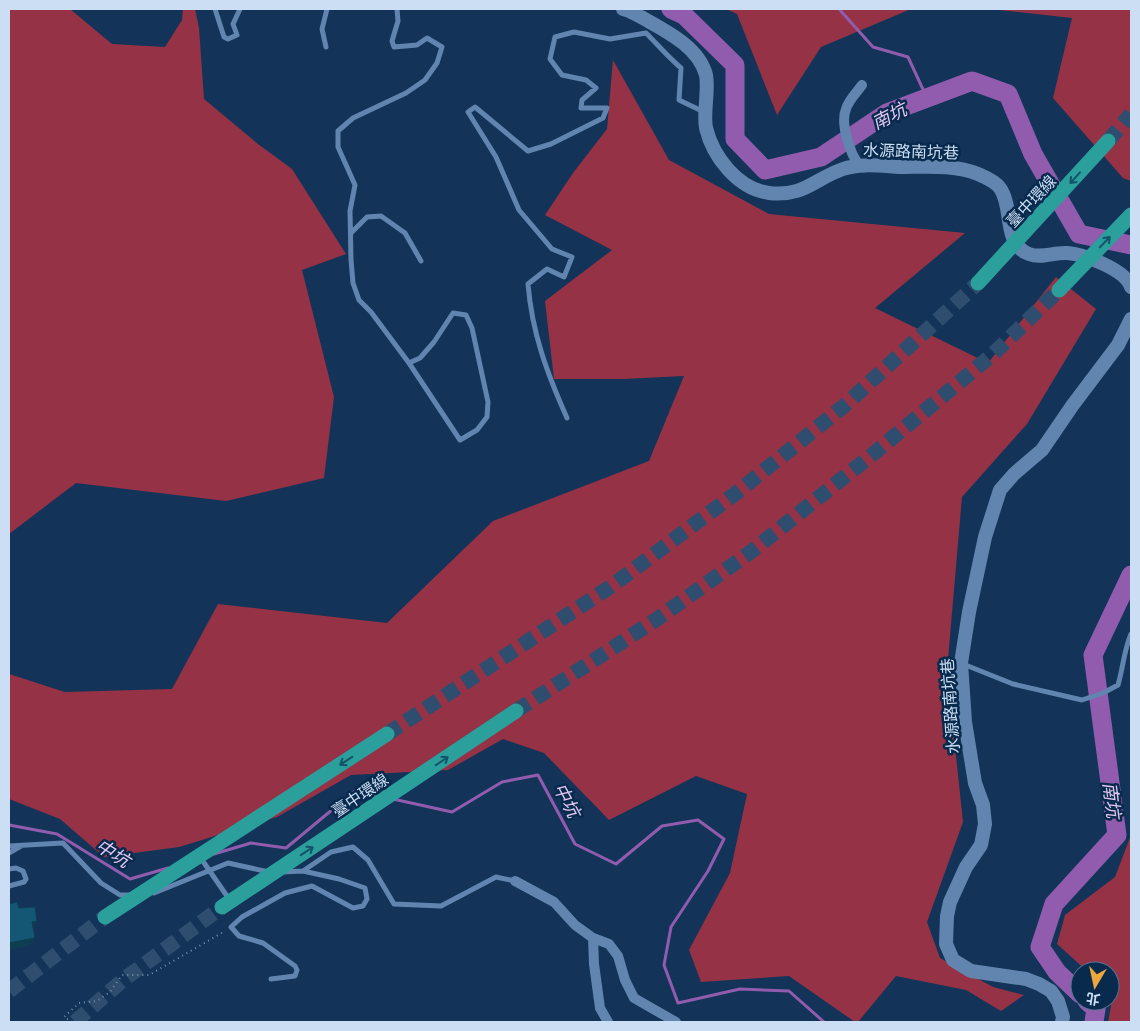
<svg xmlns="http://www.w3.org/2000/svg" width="1140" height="1031" font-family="'IBM Plex Sans','Noto Sans TC',sans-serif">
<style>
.forest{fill:#953245}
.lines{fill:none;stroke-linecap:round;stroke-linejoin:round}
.stream{stroke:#915cad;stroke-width:3}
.river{stroke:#915cad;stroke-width:19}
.highway-tunnel{stroke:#2f4e6f;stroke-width:15;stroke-dasharray:15 8;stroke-linecap:butt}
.path{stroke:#748daa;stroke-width:2;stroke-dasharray:1 4;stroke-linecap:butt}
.lane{stroke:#6185ae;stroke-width:5}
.street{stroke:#6185ae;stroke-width:10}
.secondary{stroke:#6185ae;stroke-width:14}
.highway{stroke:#2a9f9c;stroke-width:15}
.shaded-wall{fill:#0e3d51}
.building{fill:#145774;stroke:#0e3d51}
.oneway{stroke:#145369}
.labels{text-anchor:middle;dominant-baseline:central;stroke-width:5;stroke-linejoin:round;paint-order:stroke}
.street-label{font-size:16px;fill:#cbdef4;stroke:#082a4d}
.water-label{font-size:18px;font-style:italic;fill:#e3c8f3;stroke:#082a4d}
</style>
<rect width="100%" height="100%" fill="#133458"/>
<path class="forest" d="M9,9H70L112,44L165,47L182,20L183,9H195L199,28L204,99L258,144L292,169L346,254L302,270L334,397L324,478L226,501L76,483L9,534Z
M726,9H1131V181L1123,178L1053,98L1072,18L999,10L911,9L821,47L777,115L737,14Z
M613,60L669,160L769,214L965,233L875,308L988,363L1056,277L1096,309L1027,424L962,497L947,671L963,822L927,922L940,958L993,987L1024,995L1001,1011L966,990L896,976L858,1022H855L789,976L701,982L689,950L730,873L747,794L696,776L609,820L544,753L503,739L448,770L351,775L277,817L179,847L104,857L60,819L9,799V674L65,692L172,689L218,604L387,623L493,521L649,461L684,376L623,379H554L545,301L612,250L545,215L573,173L607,129Z
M1131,835V1022H1108L1113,995L1110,992V971H1087L1057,944L1065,915L1115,877Z"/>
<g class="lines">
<path class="stream" d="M839,9L873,47L908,57L927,98
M393,799L452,812L502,782L538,775L575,844L616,864L662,826L698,820L724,839L708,871L671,927L664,965L678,1003L740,989L789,991L824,1022
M9,825L57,834L130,879L168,868
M214,854L251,843L286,848L356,790L379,796"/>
<path class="river" d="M671,9L684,15L735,65V139L765,170L821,157L887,113L972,81L1008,94L1033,154L1079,234L1131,245
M1080,994L1057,972L1040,947L1054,904L1117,835L1093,655L1131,575
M1087,1001L1096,1009L1094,1022"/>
<path class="highway-tunnel" d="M1108,141L1131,114
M516,711L657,619L752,551L873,454L992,355L1059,290
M387,734L610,587L735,494L844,406L978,283
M9,991L105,917
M75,1022L123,980L222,907"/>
<path class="path" d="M72,1022L64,1017L79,1003L97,1001L110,992L122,975H149L225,931"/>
<path class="lane" d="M215,9L224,37L228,39L237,35L233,24L240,9
M397,9L398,21L392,41L394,47L417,45L427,38L442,47L437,63L425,80L406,93L353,118L338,131V147L355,185L350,211L351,260L353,283L359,300L371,312L409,363L460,440L477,430L487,417L488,402L472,328L466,315L453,313L434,342L420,358L409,363
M326,47L322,29L327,9
M351,233L367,217L381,216L405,233L421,261
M567,418C547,373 532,333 528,284L547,269L564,277L572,257L552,249L519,210L496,157L468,112L475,107L528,151L551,144L603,118L607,108H581L582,100L596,88L586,80L562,75L550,59L555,37L574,32L610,39L646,33C658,45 668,57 681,68L679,100L704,112
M963,664L1013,684L1082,700L1103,693L1118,685C1123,668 1124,650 1131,634
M9,846L63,843L101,883L120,895H131
M9,853L21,846
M200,857L229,899
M9,869L16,868L23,871L26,879L24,882L9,886
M282,872L303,871L331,852L353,847L368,860L394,904L441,906L496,877L515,881
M154,893L228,863L269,872
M271,979L295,976L297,970L295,966L263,943L239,936L231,927L242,917L285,893L312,886L353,908L363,906L367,899L365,888L339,879L303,871"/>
<path class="street" d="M860,166C850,155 840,123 846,109C848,101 857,92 862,85
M515,881L554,902L575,925L593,938L594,964L600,1008L608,1022
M593,938L609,944L618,956L625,980L634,998L676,1022"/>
<path class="secondary" d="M623,9C630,10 636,15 643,18C666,31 699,47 706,75C709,90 703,113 706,128C713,157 738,189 769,193C804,197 814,179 843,169C860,163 881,166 899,167C925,167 954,164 978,174C985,177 995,181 1000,188C1014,208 1002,244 1029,254C1042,259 1054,252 1067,253C1084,254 1126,270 1131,287
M1062,1022L1063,1017L1058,1001L1051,991L1039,984L1026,979L971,971L953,960L946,944L947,916L950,902L966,867L981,845L985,824L983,805L975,783L965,722L961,663L969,612L985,537L1000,490L1014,474L1042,450L1072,406L1118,345L1131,319"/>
<path class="highway" d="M978,283L1108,141
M1059,290L1131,215
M222,907L516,711
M105,917L387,734"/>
</g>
<path class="shaded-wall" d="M37,921L31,930L32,922Z
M35,938L28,946L9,950V943Z"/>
<path class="building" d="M17,902L19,908L35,907L37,921L32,922L35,938L9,943V904Z"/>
<defs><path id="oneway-shaft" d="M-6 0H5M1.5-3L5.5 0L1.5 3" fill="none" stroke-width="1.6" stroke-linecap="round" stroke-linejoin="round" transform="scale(1.25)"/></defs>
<g class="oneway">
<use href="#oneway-shaft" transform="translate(1075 178) rotate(132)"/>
<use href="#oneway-shaft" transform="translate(1105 242) rotate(-46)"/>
<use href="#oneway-shaft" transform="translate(346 761) rotate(147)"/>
<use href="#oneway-shaft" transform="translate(442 761) rotate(-34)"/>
<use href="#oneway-shaft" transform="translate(307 851) rotate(-34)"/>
</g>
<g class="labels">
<g class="street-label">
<text transform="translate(911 151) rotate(2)">水源路南坑巷</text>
<text transform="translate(1031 201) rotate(-47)">臺中環線</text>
<text transform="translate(950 706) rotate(-94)">水源路南坑巷</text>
<text transform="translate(360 795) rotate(-34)">臺中環線</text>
</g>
<g class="water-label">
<text transform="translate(889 116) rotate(-27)">南坑</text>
<text transform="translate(567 800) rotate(62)">中坑</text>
<text transform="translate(1112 800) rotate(83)">南坑</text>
<text transform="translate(113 853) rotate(32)">中坑</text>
</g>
</g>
<rect width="1140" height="1031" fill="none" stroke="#cbdef4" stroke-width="20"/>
<g transform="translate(1095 986) rotate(189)"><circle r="24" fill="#082a4d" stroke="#567290"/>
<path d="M0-4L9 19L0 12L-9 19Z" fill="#efa73d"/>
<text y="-8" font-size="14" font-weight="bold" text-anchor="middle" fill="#cbdef4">北</text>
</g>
</svg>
